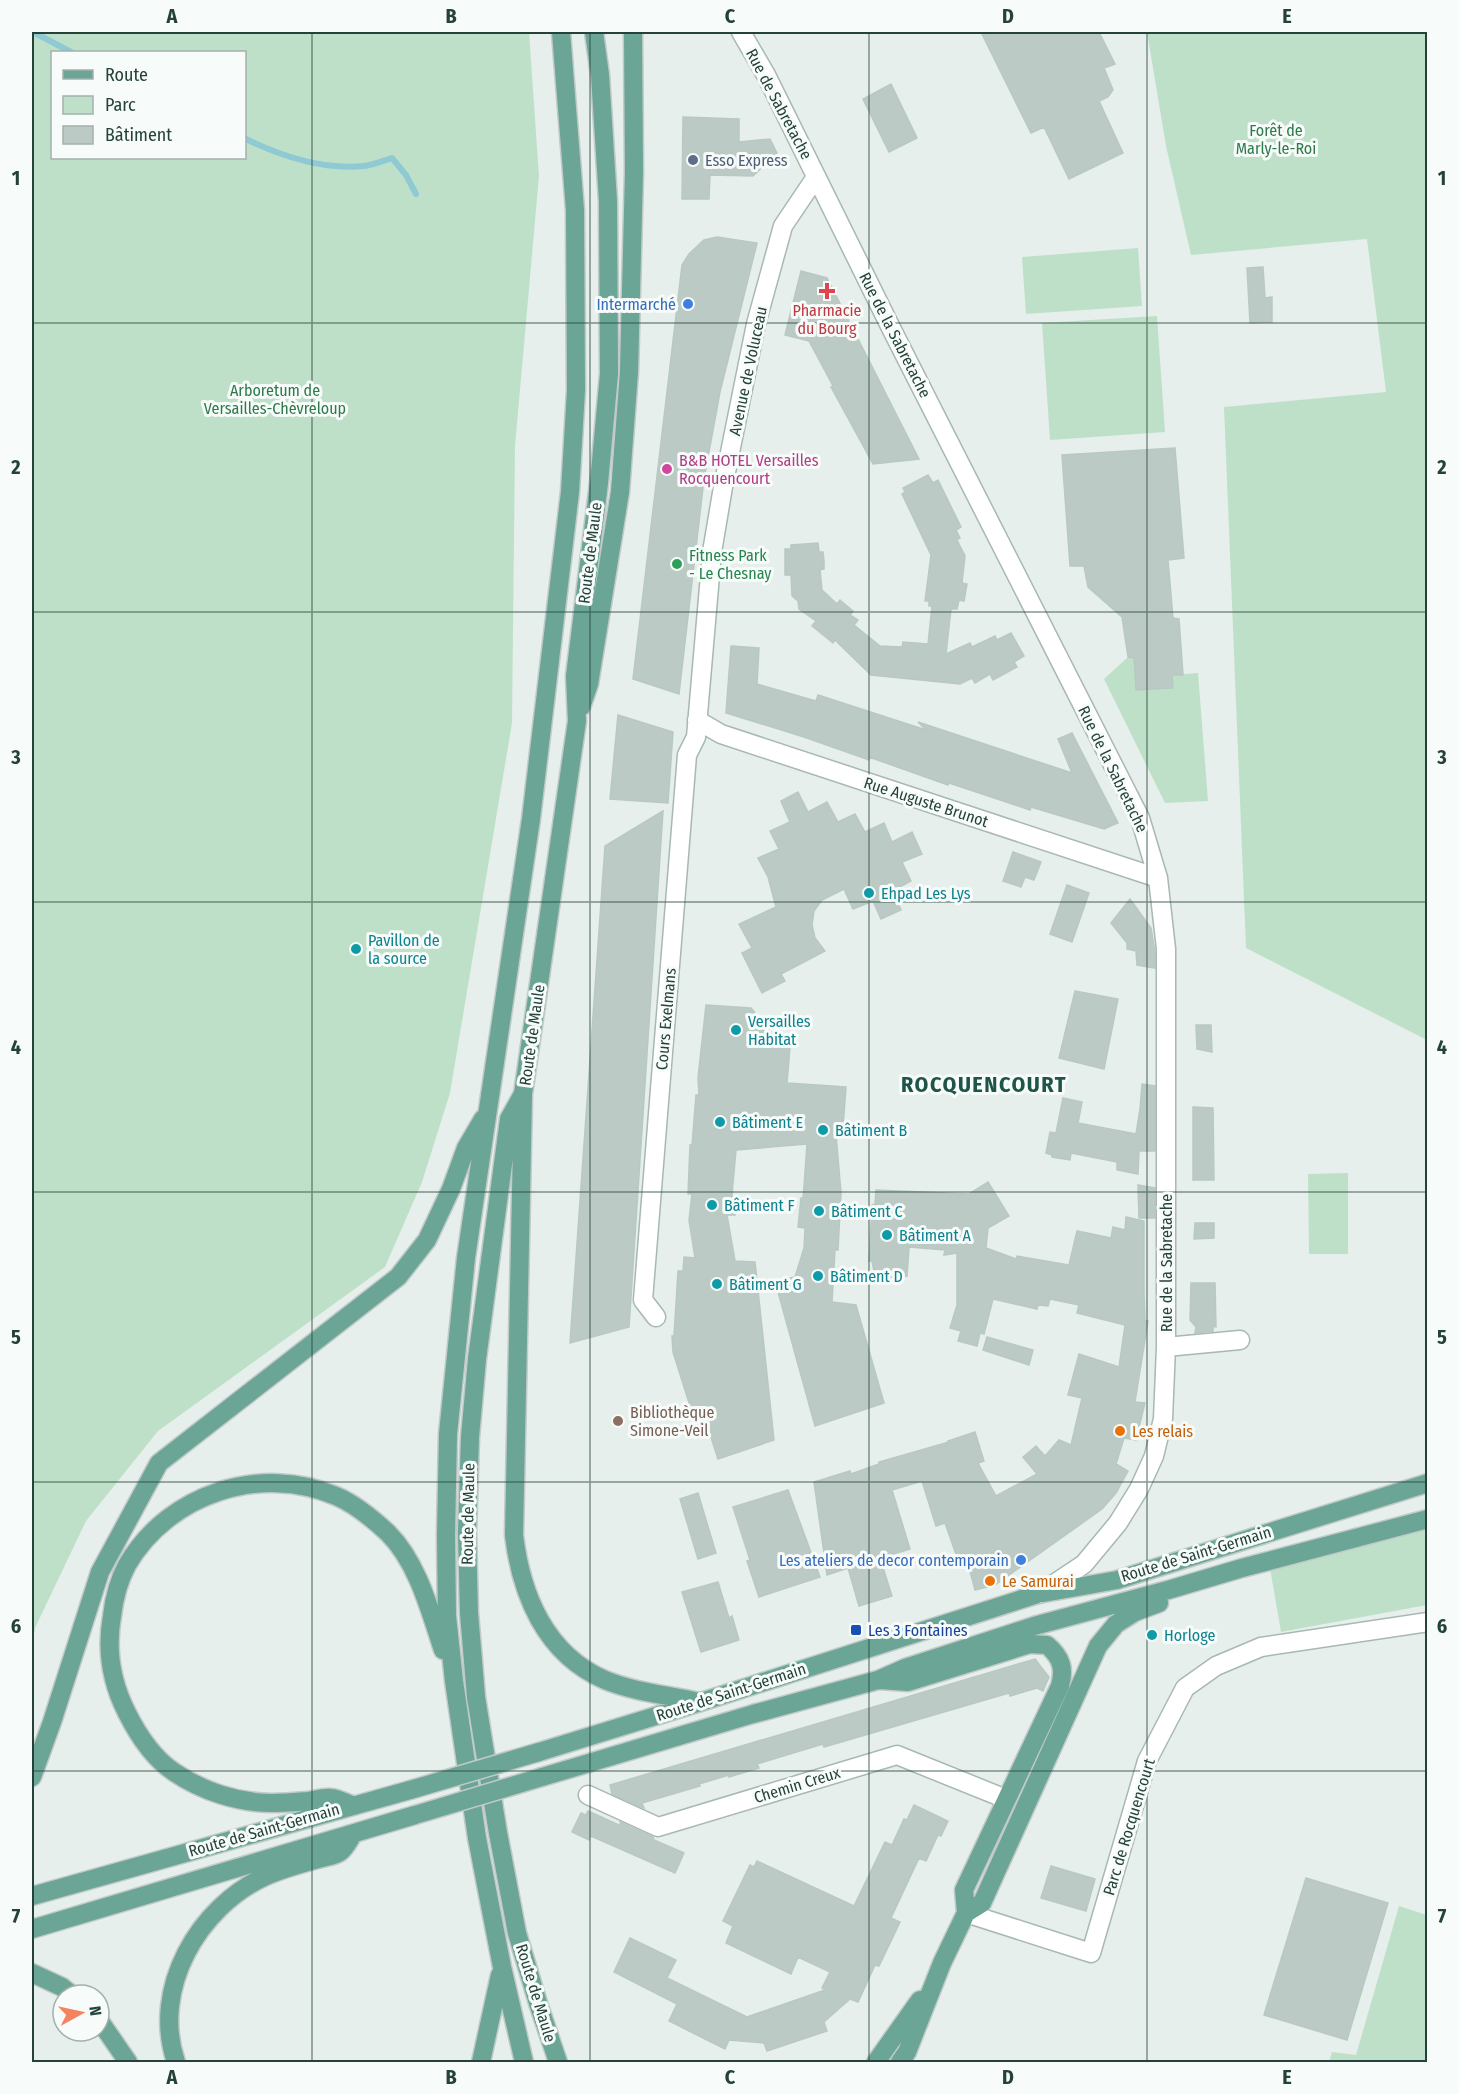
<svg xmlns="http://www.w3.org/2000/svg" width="1459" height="2094" font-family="'Fira Sans Condensed',sans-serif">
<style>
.green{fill:#bfe0c8;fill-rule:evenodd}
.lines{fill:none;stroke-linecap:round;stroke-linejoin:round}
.stream{stroke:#8ec9d4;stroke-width:6}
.building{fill:#bbcac4;stroke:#b8c9c2;stroke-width:1.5}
.minor-casing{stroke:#a8b8b2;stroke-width:21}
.major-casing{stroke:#c2cac8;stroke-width:21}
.minor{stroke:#fff;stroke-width:18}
.major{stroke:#6aa596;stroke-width:18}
.major-bridge-casing{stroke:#c2cac8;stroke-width:21;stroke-linecap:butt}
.major-bridge{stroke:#6aa596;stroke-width:18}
.grid{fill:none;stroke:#24423a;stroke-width:1.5;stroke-opacity:0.55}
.service-dot{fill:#5c6f8a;stroke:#f7fbf9;stroke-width:2}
.health-dot{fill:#e0444e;stroke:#f7fbf9;stroke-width:2}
.shop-dot{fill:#3f7fe0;stroke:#f7fbf9;stroke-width:2}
.hotel-dot{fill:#d1479c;stroke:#f7fbf9;stroke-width:2}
.leisure-dot{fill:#2e9e5b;stroke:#f7fbf9;stroke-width:2}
.culture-dot{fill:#0f9aa8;stroke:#f7fbf9;stroke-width:2}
.education-dot{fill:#8d6e63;stroke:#f7fbf9;stroke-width:2}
.food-dot{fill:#e8710a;stroke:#f7fbf9;stroke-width:2}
.transit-dot{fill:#1a4fb4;stroke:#f7fbf9;stroke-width:2}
.labels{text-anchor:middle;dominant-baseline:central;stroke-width:6;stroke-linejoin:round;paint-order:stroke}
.street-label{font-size:16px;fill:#24423a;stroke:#f7fbf9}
.park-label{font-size:16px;fill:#2d7a4b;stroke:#f7fbf9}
.service-label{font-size:16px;fill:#4e5e75;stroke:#f7fbf9;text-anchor:start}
.shop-label{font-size:16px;fill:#366cbe;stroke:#f7fbf9;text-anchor:end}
.health-label{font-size:16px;fill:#be3a42;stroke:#f7fbf9}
.hotel-label{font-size:16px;fill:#b23c85;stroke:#f7fbf9;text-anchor:start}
.leisure-label{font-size:16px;fill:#27864d;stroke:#f7fbf9;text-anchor:start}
.culture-label{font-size:16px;fill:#0d838f;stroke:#f7fbf9;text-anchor:start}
.education-label{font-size:16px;fill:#785e54;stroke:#f7fbf9;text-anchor:start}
.food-label{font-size:16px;fill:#c56008;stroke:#f7fbf9;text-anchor:start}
.transit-label{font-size:16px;fill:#164399;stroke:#f7fbf9;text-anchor:start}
.district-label{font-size:22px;font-weight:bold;letter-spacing:1.5px;fill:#1f5548;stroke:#f7fbf9}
.neatline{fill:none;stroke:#24423a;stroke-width:2}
.grid-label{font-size:20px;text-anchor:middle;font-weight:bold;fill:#24423a}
</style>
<rect width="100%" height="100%" fill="#e6efeb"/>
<path class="green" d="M32,32H529L539,176L515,446L512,723L450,1093L422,1182L385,1267L158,1431L86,1521L35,1628L32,1646ZM244,52V158H52V52Z
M1147,32H1427V1040L1246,948L1224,407L1386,392L1367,239L1191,255L1166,146Z
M1138,248L1142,306L1026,314L1022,257Z
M1157,316L1165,432L1050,440L1042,323Z
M1128,657L1134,658L1136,690L1173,688L1172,675L1198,673L1208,801L1165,803L1104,679Z
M1348,1173V1254H1309L1308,1174Z
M1427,1530V1605L1281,1632L1270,1568Z
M1399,1906L1427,1915V2062H1329L1332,2052L1356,2055Z"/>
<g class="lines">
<path class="stream" d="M33,32L71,52
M244,138C280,156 324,170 364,166C373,165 383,161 392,158L406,175L416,194"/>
</g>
<path class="building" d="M981,32H1099L1115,64L1104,68L1113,90L1108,97L1099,101L1123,153L1069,179L1044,127L1031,133Z
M891,84L917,138L889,152L863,99Z
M683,117L739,119V142L770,139L777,153L753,176L710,175L709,199H682Z
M717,237L757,243L720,392L704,479L679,694L633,679L682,265L689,254L704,240Z
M1263,267L1265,298L1272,297V322L1250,323L1247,268Z
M801,271L827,278L919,459L873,464L831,387L833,386L809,341L785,335Z
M1175,448L1184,558L1168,560L1173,618L1179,619L1183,675H1172L1173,688L1136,690L1134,658L1128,657L1122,617L1088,587L1084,566H1070L1062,455Z
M928,475L933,483L938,480L961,527L956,530L960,538L957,540L965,556L962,583L967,584L964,601L959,600L957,609H951L946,654L970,643L972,647L995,636L997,640L1011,633L1024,656L1014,662L1017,667L993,680L990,674L975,683L972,678L960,684L871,675L835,640L833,643L812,626L816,621L799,609L798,601L792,596L791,575H785V549H791V545L818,543L819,552H823L824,561V569L820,570L822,590L837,604L840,600L853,611L850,615L858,620L854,625L880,646L902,647L903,642L928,644L932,606H929V601H925L931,555L902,494L905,492L903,488Z
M731,646L759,648L757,684L816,701L818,695L926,730L918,722L1072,773L1058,739L1072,733L1118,823L1104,829L1031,807L1030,810L949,783L948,785L869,757V760L804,737L726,713Z
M618,715L673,732L668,803L610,799Z
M798,792L808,812L827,802L838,822L855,814L865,832L884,823L892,842L912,832L922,854L902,862L911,881L892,891L901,910L881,919L873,901L853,909L844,889L822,900L814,911L812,925L815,938L825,951L781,974L785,981L762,993L742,953L752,948L739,924L776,907L768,877L758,858L779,849L770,831L790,822L781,801Z
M663,811L629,1327L570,1343L605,846Z
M1013,852L1041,862L1034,880L1025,877L1021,887L1003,881Z
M1067,885L1089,893L1072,942L1050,934Z
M1130,899L1151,928L1155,952V968L1137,965L1136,951L1127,949V943L1111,923Z
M1075,991L1118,999L1104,1069L1059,1058Z
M706,1005L751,1008L782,1046L790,1047L787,1083L846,1087L843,1127L839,1128V1134H836L841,1193L838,1250H835L832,1302L856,1305L884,1403L815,1426L775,1281L795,1277L804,1248L805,1228L798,1227L801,1198H803L804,1186L807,1144L736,1150L732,1194L735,1215H727L735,1261L755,1262L774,1440L718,1459L707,1425L697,1428L673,1352L672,1336H674L678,1271H683L684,1257L695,1258L689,1220L692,1194H688L690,1145H692L696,1095H699L698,1078Z
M1196,1025H1211L1212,1052L1197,1049Z
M1142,1084L1155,1086V1151H1139L1138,1174L1117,1170V1162L1071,1153L1070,1160L1052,1157V1155L1046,1153L1050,1132L1056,1133L1063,1098L1082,1102L1078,1123L1136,1134L1140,1109Z
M1193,1107L1213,1108L1214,1180H1193Z
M988,1182L1009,1216L988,1228L986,1248L1016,1259L1017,1256L1069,1265L1077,1231L1111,1238L1113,1227L1125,1230L1126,1217L1144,1221V1292L1145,1321H1148L1135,1402L1145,1403L1136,1440L1124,1438L1116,1464L1128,1471L1116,1493L1102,1509L995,1585L975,1590L967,1560L959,1563L945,1523L936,1526L922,1481L892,1490L910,1549L880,1558L892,1596L859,1606L848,1568L827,1575L814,1482L850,1471L851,1474L879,1464V1462L949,1442L948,1441L975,1432L984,1461L978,1463L996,1496L1037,1474L1023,1457L1036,1446L1045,1456L1059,1440L1071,1445L1082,1398L1068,1395L1079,1354L1119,1367L1125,1325L1077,1313L1079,1305L1050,1299L1048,1306L1038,1305L1037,1309L993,1299L984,1334L980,1333L977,1346L958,1341L961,1331L950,1328L957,1305V1253L944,1255L945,1250L909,1247L907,1276L876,1282L872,1261H869L872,1205L875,1204L876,1190L969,1194Z
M1138,1185L1155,1188V1218H1139Z
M1195,1223H1214V1238L1194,1239Z
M1191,1283H1215L1216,1327L1213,1326V1331L1195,1333L1196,1327L1190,1320Z
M987,1337L1033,1350L1029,1365L983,1350Z
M788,1490L820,1577L759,1597L747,1561L750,1560L733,1507Z
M698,1493L716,1553L698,1559L680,1499Z
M718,1582L729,1618L732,1616L739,1640L701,1652L682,1592Z
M1035,1659L1049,1677L1043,1691L1037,1688L1010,1696L1009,1693L824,1747L823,1744L757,1764L759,1768L729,1777V1775L699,1784L700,1786L642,1803L644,1808L612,1794L610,1785Z
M914,1805L948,1821L941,1836L938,1835L926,1861L919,1858L891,1918L900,1922L879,1966L875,1965L858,2002L850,1999L824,2022L827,2031L767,2051L764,2043L729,2040L725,2049L669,2021L677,2004L614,1972L630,1938L676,1960L667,1978L747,2017L825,1990L822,1988L830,1972L798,1957L791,1974L726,1943L733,1926L723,1921L750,1865L754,1867L757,1861L854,1906L885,1842L892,1845L904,1819L907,1820Z
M588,1811L621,1826L620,1822L653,1837L654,1840L684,1853L675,1873L591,1836L589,1840L572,1832L581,1813L586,1815Z
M1051,1866L1095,1879L1086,1911L1041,1898Z
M1306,1878L1388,1903L1347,2040L1264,2015Z"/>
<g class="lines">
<defs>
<path id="minor" d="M741,32L766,75L891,328L1140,818L1158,878L1166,949V1347L1163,1419L1154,1456L1139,1489L1118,1523L1084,1564L1039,1594
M697,720L721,734L1158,878
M656,1317L643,1300L687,755L696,737L712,552L723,487L756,324L783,226L816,177
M1166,1347L1240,1340
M588,1795L658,1827L897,1755L1006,1799
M966,1913L1091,1953L1147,1761L1185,1688L1216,1666L1261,1647L1428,1622"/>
<path id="major" d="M581,707L589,684L620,492L629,372L634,172L633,32
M523,1096L514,1535C521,1594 545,1654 605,1680C634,1692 668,1695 699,1702
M880,1680L908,1682L1030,1644L1047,1645C1061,1657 1065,1668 1060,1686L964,1890L966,1913
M539,1752L701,1702L1038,1594L1117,1580L1428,1483
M32,1777L52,1722L100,1572L159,1463L398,1277L427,1240L451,1189L466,1148L483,1119
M542,1777L753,1714L878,1680L905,1668L1034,1626L1168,1590L1242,1568L1428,1519
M352,1805C346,1803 337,1798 331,1798C324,1797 315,1800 308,1801C296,1802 284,1803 272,1803C238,1803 202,1791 174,1772C153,1758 138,1735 127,1713C111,1682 106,1650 112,1616C114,1599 119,1580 127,1565C169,1493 261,1464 336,1496C355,1504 373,1519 388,1533C418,1563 430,1611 443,1650
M32,1896L410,1790
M32,1929L415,1815
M32,1973L62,1987L72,1995
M99,2020L128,2062
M176,2062C151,1989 198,1907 266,1876C282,1869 300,1864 318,1859C324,1857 335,1856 340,1852C345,1849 350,1839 353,1834
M481,2062L500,1975
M524,2062L502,1967L477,1838L454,1681L447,1616L446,1535L448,1434L466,1258L531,819L570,492L576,390L575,210L561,32
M558,2062L538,2003L517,1933L498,1833L476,1697L469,1613L467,1532L470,1437L477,1359L509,1119L523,1094L577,721L575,676L599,483L609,374L608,201L600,75L594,32
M876,2062L920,2000
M900,2062L907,2052L942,1963L966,1913L982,1903L1098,1646L1116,1624L1135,1612L1159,1603"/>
</defs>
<use href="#minor" class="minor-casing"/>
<use href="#major" class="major-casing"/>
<use href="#minor" class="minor"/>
<use href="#major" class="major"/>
<defs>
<path id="major-bridge" d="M410,1790L539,1752
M415,1815L542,1777"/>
</defs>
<use href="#major-bridge" class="major-bridge-casing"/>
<use href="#major-bridge" class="major-bridge"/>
</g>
<path class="grid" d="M312,32V2062M590,32V2062M869,32V2062M1147,32V2062M32,323H1428M32,612H1428M32,902H1428M32,1192H1428M32,1482H1428M32,1771H1428"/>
<circle class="service-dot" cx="693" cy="160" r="6"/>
<path class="health-dot" d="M824 282h6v6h6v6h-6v6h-6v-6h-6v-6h6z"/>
<g class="shop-dot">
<circle cx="688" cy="304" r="6"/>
<circle cx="1021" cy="1560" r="6"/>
</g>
<circle class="hotel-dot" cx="667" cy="469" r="6"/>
<circle class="leisure-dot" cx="677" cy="564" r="6"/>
<g class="culture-dot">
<circle cx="869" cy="893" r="6"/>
<circle cx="356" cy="949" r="6"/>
<circle cx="736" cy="1030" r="6"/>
<circle cx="720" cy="1122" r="6"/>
<circle cx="823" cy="1130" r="6"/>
<circle cx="712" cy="1205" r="6"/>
<circle cx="819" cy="1211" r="6"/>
<circle cx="887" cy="1235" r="6"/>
<circle cx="818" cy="1276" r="6"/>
<circle cx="717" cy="1284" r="6"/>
<circle cx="1152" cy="1635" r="6"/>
</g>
<circle class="education-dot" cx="618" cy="1421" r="6"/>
<g class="food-dot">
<circle cx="1120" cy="1431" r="6"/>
<circle cx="990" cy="1581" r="6"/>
</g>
<rect class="transit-dot" x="850" y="1624" width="12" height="12" rx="3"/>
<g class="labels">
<g class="street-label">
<text transform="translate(779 104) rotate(62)">Rue de Sabretache</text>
<text transform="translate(895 335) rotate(63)">Rue de la Sabretache</text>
<text transform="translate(748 371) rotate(-78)">Avenue de Voluceau</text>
<text transform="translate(590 553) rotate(-83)">Route de Maule</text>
<text transform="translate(1113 769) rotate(64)">Rue de la Sabretache</text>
<text transform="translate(926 802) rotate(18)">Rue Auguste Brunot</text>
<text transform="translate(666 1019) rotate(-85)">Cours Exelmans</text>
<text transform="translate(532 1035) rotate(-82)">Route de Maule</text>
<text transform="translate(1166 1263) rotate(-90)">Rue de la Sabretache</text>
<text transform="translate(468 1514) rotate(-89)">Route de Maule</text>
<text transform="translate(1196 1554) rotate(-17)">Route de Saint-Germain</text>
<text transform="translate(731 1692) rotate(-18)">Route de Saint-Germain</text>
<text transform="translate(797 1785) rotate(-17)">Chemin Creux</text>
<text transform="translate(1129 1827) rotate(-73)">Parc de Rocquencourt</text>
<text transform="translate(264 1830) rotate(-16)">Route de Saint-Germain</text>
<text transform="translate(536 1993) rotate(73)">Route de Maule</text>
</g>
<g class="park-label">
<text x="1276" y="130">Forêt de<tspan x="1276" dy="18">Marly-le-Roi</tspan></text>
<text x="275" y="390">Arboretum de<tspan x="275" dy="18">Versailles-Chèvreloup</tspan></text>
</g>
<g class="service-label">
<text x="705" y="160">Esso Express</text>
</g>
<g class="shop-label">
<text x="676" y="304">Intermarché</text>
<text x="1009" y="1560">Les ateliers de decor contemporain</text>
</g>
<g class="health-label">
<text x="827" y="310">Pharmacie<tspan x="827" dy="18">du Bourg</tspan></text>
</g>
<g class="hotel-label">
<text x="679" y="460">B&amp;B HOTEL Versailles<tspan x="679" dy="18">Rocquencourt</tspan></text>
</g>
<g class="leisure-label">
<text x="689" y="555">Fitness Park<tspan x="689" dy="18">- Le Chesnay</tspan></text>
</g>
<g class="culture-label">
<text x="881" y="893">Ehpad Les Lys</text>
<text x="368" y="940">Pavillon de<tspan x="368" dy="18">la source</tspan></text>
<text x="748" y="1021">Versailles<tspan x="748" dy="18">Habitat</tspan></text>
<text x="732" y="1122">Bâtiment E</text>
<text x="835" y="1130">Bâtiment B</text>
<text x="724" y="1205">Bâtiment F</text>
<text x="831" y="1211">Bâtiment C</text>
<text x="899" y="1235">Bâtiment A</text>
<text x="830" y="1276">Bâtiment D</text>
<text x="729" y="1284">Bâtiment G</text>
<text x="1164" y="1635">Horloge</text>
</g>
<g class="education-label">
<text x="630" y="1412">Bibliothèque<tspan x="630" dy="18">Simone-Veil</tspan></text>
</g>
<g class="food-label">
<text x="1132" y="1431">Les relais</text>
<text x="1002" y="1581">Le Samurai</text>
</g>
<g class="transit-label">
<text x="868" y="1630">Les 3 Fontaines</text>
</g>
<g class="district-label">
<text x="984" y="1084">ROCQUENCOURT</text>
</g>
</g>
<rect width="1459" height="2094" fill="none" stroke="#f7fbf9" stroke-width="66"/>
<rect x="51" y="51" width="195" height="108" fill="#f7fbf9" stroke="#a3b1ad" stroke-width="1.5"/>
<rect x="63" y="70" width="30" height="9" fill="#6aa596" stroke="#a3b1ad" stroke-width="1.5"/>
<text x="105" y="81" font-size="18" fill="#24423a">Route</text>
<rect x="63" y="96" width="30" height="18" fill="#bfe0c8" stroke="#a3b1ad" stroke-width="1.5"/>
<text x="105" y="111" font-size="18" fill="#24423a">Parc</text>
<rect x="63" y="126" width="30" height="18" fill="#bbcac4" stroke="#a3b1ad" stroke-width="1.5"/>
<text x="105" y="141" font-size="18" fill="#24423a">Bâtiment</text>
<g transform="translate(81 2013) rotate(82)"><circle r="28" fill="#f7fbf9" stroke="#a3b1ad" stroke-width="1.5"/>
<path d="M0-4.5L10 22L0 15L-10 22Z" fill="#f4845f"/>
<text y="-9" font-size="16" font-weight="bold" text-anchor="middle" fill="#24423a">N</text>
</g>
<rect x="33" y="33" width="1393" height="2028" class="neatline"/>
<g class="grid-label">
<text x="172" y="23">A</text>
<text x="451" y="23">B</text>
<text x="730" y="23">C</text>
<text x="1008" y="23">D</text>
<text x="1287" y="23">E</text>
<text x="16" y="185">1</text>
<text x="1442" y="185">1</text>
<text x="16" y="474">2</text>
<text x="1442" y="474">2</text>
<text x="16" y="764">3</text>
<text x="1442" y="764">3</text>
<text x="16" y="1054">4</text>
<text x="1442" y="1054">4</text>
<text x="16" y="1344">5</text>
<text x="1442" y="1344">5</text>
<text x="16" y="1633">6</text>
<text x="1442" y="1633">6</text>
<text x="16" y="1923">7</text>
<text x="1442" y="1923">7</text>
<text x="172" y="2084">A</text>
<text x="451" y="2084">B</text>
<text x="730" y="2084">C</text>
<text x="1008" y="2084">D</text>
<text x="1287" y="2084">E</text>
</g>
</svg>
